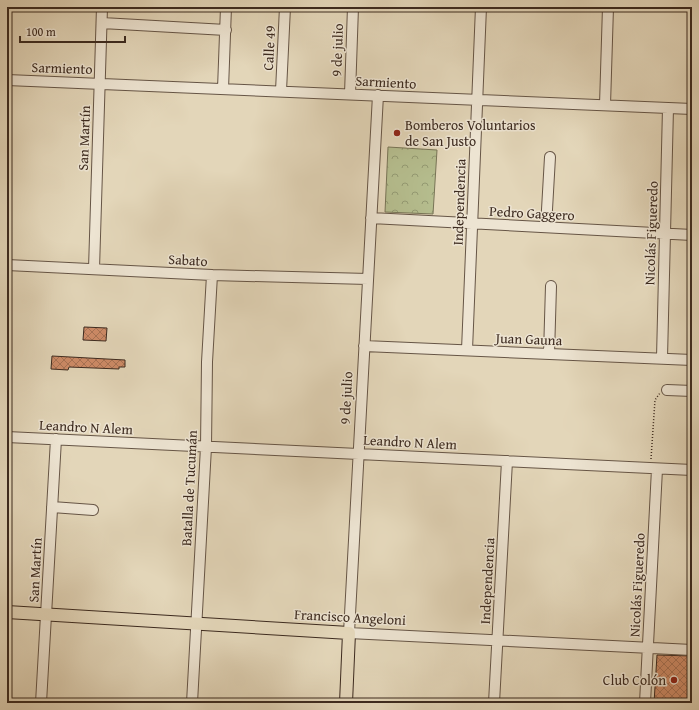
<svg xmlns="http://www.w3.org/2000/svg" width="699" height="710" font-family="'Gentium Book Plus',serif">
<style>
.forest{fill:url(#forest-crowns);stroke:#787456}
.building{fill:url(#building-cross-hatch);stroke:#3c2a1f}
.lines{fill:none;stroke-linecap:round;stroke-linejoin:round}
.minor-casing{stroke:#665546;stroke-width:12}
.major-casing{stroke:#3c2a1f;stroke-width:14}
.path{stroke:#3c2a1f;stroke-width:1.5;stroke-dasharray:1 2;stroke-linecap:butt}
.minor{stroke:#ede4d2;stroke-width:10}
.major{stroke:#e3d6b9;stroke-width:12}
.poi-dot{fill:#8f2418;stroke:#ede4d2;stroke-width:1.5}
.labels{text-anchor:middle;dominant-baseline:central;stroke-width:3;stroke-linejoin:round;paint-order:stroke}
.street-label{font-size:14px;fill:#3c2a1f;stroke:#ede4d2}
.poi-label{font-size:14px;fill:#3c2a1f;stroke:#ede4d2;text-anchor:start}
</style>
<defs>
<pattern id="forest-crowns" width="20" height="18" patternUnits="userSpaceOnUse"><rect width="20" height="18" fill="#b5bd8e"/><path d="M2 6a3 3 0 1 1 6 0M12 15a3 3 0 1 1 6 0" fill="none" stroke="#949a73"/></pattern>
<pattern id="building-cross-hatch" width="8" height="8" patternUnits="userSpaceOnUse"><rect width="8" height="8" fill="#cf8c68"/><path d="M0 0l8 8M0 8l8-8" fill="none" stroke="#a97355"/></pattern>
</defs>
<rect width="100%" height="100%" fill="#e3d6b9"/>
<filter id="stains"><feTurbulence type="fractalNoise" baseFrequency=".005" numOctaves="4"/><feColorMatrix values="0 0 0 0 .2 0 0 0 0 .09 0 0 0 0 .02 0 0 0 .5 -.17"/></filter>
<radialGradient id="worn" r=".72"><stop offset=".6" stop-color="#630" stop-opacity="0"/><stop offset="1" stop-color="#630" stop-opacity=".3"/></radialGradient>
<path class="forest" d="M388,147L437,150L433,214L385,212Z"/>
<path class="building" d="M84,327L107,328L106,341L83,340Z
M52,356L125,360V367H119V369L69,367L68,370L51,369Z
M657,655L692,656V703H654Z"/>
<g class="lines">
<defs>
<path id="minor" d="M102,23L226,30
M7,80L692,109
M223,89L226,7
M281,91L285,7
M350,94L353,7
M378,95L349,633L692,650
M605,105L608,7
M371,218L692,235
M546,227L550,157
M7,265L212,275L368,279
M94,269L102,7
M364,346L692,360
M467,350L481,7
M549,354L551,286
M662,358L668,108
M667,390L692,391
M7,437L692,470
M52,507L93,510
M41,703L56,439
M192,703L206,447L207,362L212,275
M494,703L507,461
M645,703L657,469"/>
<path id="major" d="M7,612L349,633L346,703"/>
</defs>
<use href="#minor" class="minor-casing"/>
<use href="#major" class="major-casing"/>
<path class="path" d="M651,459L655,400L660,393"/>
<use href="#minor" class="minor"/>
<use href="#major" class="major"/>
</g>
<g class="poi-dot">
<circle cx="397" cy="133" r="4"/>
<circle cx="674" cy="680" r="4"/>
</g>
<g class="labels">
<g class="street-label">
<text transform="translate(269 48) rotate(-87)">Calle 49</text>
<text transform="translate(337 50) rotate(-88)">9 de julio</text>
<text transform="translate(62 68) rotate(2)">Sarmiento</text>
<text transform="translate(386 82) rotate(3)">Sarmiento</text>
<text transform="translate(84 138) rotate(-88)">San Martín</text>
<text transform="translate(459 202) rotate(-88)">Independencia</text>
<text transform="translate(532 213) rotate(3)">Pedro Gaggero</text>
<text transform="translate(651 233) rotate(-88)">Nicolás Figueredo</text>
<text transform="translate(188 260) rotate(3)">Sabato</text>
<text transform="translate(529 339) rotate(2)">Juan Gauna</text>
<text transform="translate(346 398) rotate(-87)">9 de julio</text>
<text transform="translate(86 427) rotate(3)">Leandro N Alem</text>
<text transform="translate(410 442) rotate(3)">Leandro N Alem</text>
<text transform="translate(189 488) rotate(-87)">Batalla de Tucumán</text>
<text transform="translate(35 570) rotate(-87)">San Martín</text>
<text transform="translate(487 581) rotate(-87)">Independencia</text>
<text transform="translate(637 585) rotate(-87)">Nicolás Figueredo</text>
<text transform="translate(350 617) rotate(3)">Francisco Angeloni</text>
</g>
<g class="poi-label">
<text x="405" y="125">Bomberos Voluntarios<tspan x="405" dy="16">de San Justo</tspan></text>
<text x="666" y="680" text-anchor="end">Club Colón</text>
</g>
</g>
<rect width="699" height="710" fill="none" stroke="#e3d6b9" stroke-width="24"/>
<rect x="8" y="8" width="683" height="694" fill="none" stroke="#3c2a1f" stroke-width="2"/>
<rect x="12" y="12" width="675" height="686" fill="none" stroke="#3c2a1f"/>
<path d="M20 36v6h105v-6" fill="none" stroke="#3c2a1f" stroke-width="2"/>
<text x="26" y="36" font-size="12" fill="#3c2a1f" stroke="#ede4d2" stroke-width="3" paint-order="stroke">100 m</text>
<rect width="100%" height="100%" filter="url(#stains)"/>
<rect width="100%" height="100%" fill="url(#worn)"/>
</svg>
